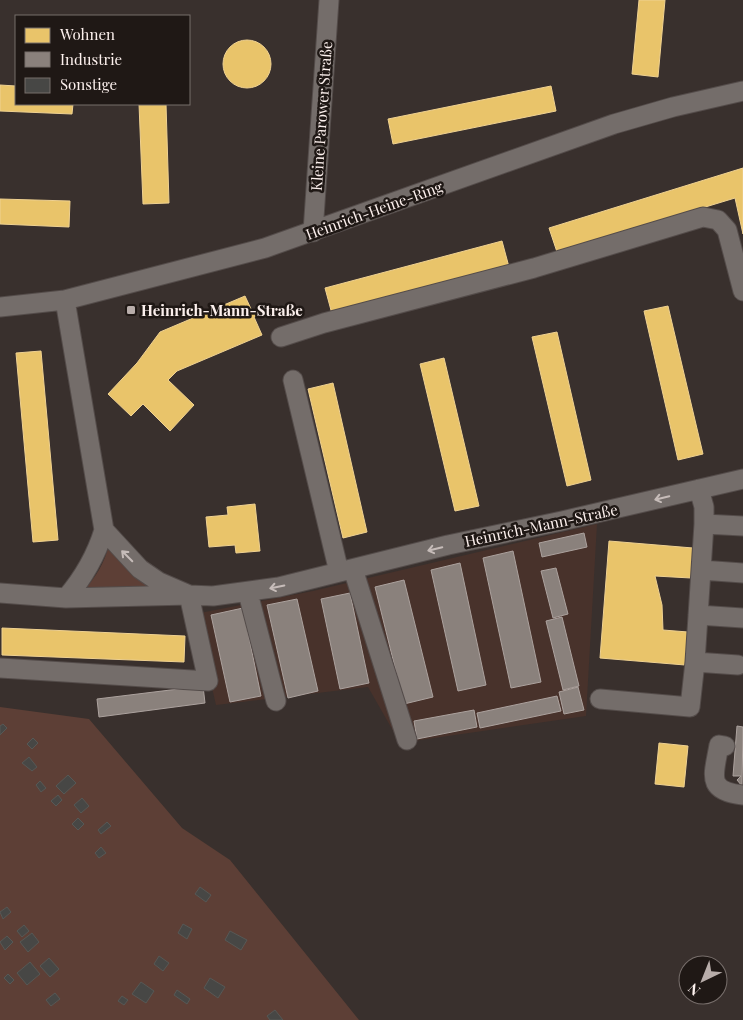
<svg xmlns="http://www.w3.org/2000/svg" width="743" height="1020" font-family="'Playfair Display',serif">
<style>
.built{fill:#48322b}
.green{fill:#5d3f36}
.homes{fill:#e9c46a;stroke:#efd191}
.industry{fill:#8a817c;stroke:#aca29e}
.building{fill:#474745;stroke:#575855}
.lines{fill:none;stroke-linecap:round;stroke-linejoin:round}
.minor-casing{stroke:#544c4a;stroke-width:21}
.minor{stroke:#746d6a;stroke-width:19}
.oneway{stroke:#c6bcb9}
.poi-dot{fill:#b8adaa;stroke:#1f1815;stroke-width:2}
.labels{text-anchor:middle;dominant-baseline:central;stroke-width:5;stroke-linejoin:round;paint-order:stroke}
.street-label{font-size:15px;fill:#fcf0ed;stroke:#1f1815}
.poi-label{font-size:15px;font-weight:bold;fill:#fcf0ed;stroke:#1f1815;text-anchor:start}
</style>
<rect width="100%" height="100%" fill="#39302d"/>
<path class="built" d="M597,524L586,716L400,743L368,687L216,705L195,614L313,591Z"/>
<path class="green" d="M109,545L165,591L84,590C97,576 104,563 109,545Z
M0,707L89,719L182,828L230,860L359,1020H0Z"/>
<path class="homes" d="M639,0H665L658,77L632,74Z
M223 64a24 24 0 1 1 48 0a24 24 0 1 1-48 0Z
M0,85L16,86V104H73L72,114L0,111Z
M551,86L556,111L393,144L388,119Z
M139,104H166L169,203L143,204Z
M743,168V234L735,198L557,252L549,228Z
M0,199L70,201L69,227L0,224Z
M502,241L509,267L332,314L325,288Z
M245,296L252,311L262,307L264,313L254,317L262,335L177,371L168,380L194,405L170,431L143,404L131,416L108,394L137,363L160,332Z
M668,306L703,454L678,460L644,311Z
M557,332L591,480L567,486L532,337Z
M41,351L58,540L33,542L16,353Z
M444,358L479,506L455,511L420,364Z
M333,383L367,532L343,538L308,389Z
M255,504L260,551L236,553L235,545L209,547L206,517L228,515L227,507Z
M609,541L693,548L691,578L655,576L662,605L663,630L688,632L685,665L600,658Z
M2,628L185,636L184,662L2,655Z
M659,743L688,746L684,787L655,784Z"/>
<path class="industry" d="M584,533L587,547L542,557L539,543Z
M513,551L541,682L511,688L483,558Z
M460,563L486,685L458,691L431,570Z
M556,568L568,614L553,618L541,571Z
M404,580L433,697L404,704L375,587Z
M350,593L369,683L340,689L321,599Z
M297,599L318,691L288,698L267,605Z
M243,608L261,696L230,702L211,615Z
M562,617L579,686L563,690L546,621Z
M203,686L205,703L99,717L97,699Z
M578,687L584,710L564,714L559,692Z
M557,696L561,711L480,728L477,713Z
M474,710L477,727L417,739L414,721Z
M737,726L743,727L742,786L737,780L741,776H733Z"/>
<path class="building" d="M3,724L7,728L0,735V726Z
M33,738L38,743L32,749L27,744Z
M29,757L37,767L32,771L22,763Z
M68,775L76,783L64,794L56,786Z
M40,781L46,788L41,792L36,785Z
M58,795L62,800L56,806L51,801Z
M82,798L89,806L81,813L74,805Z
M78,818L84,824L78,830L72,824Z
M107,822L111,826L101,834L98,830Z
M101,847L106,853L99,858L95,853Z
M200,887L211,895L206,902L195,894Z
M7,907L11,912L3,919L0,912Z
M183,924L192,929L187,939L178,933Z
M24,925L29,931L22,937L17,931Z
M230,931L247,940L241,950L225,940Z
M32,933L39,942L28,952L20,942Z
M7,936L13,942L5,950L0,942Z
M159,956L169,963L163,971L154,964Z
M49,958L59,969L50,977L40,966Z
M30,962L40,974L27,985L17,973Z
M8,974L14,980L10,984L4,978Z
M210,978L225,987L218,998L204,988Z
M141,982L154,991L146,1003L132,994Z
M177,990L190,999L187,1004L174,995Z
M55,993L60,999L51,1006L46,1000Z
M122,996L128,1000L124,1005L118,1001Z
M275,1010L283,1020H270L267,1016Z"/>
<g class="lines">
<defs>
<path id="minor" d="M313,232L329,0
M65,300L104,530L140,569L159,582L189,595L213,596L279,587L448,545L562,521L743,479
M0,307L65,300L265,248L614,124L673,107L743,91
M281,337L324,323L534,268L703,217L718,220L727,230L743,291
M293,380L339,572
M699,489L704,507V524L695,662L738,665
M704,524L743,526
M353,569L407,740
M701,570L743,573
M0,593L66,598L189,595L208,681L0,668
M248,593L276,701
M66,598C84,577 96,556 104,530
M698,615L743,618
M600,699L690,707L695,662
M725,746L719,745C714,775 705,791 743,795"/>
</defs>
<use href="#minor" class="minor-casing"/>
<use href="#minor" class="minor"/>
</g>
<defs><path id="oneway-shaft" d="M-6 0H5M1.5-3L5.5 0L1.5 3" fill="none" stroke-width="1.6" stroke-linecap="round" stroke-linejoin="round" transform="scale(1.25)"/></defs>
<g class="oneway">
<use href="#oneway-shaft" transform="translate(662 498) rotate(167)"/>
<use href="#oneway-shaft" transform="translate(435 549) rotate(166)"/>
<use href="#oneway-shaft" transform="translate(127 556) rotate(-135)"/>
<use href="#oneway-shaft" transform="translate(277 587) rotate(168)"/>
</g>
<rect class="poi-dot" x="126" y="305" width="10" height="10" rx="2.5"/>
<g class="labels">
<g class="street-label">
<text transform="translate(321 116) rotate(-86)">Kleine Parower Straße</text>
<text transform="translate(374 210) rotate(-20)">Heinrich-Heine-Ring</text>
<text transform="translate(541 525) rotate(-12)">Heinrich-Mann-Straße</text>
</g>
<g class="poi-label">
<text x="141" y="310">Heinrich-Mann-Straße</text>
</g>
</g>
<rect x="15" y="15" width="175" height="90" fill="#1f1815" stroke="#776e6b"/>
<rect x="25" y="28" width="25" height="15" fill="#e9c46a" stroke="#776e6b"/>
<text x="60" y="40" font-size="15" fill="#fcf0ed">Wohnen</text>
<rect x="25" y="52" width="25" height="15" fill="#8a817c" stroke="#776e6b"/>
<text x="60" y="65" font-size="15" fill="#fcf0ed">Industrie</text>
<rect x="25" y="78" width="25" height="15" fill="#474745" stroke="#776e6b"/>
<text x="60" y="90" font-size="15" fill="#fcf0ed">Sonstige</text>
<g transform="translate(703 980) rotate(223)"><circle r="24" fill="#1f1815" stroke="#776e6b"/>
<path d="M0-4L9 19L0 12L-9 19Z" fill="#b8adaa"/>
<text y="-8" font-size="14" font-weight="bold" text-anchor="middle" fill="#fcf0ed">N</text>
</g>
</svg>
